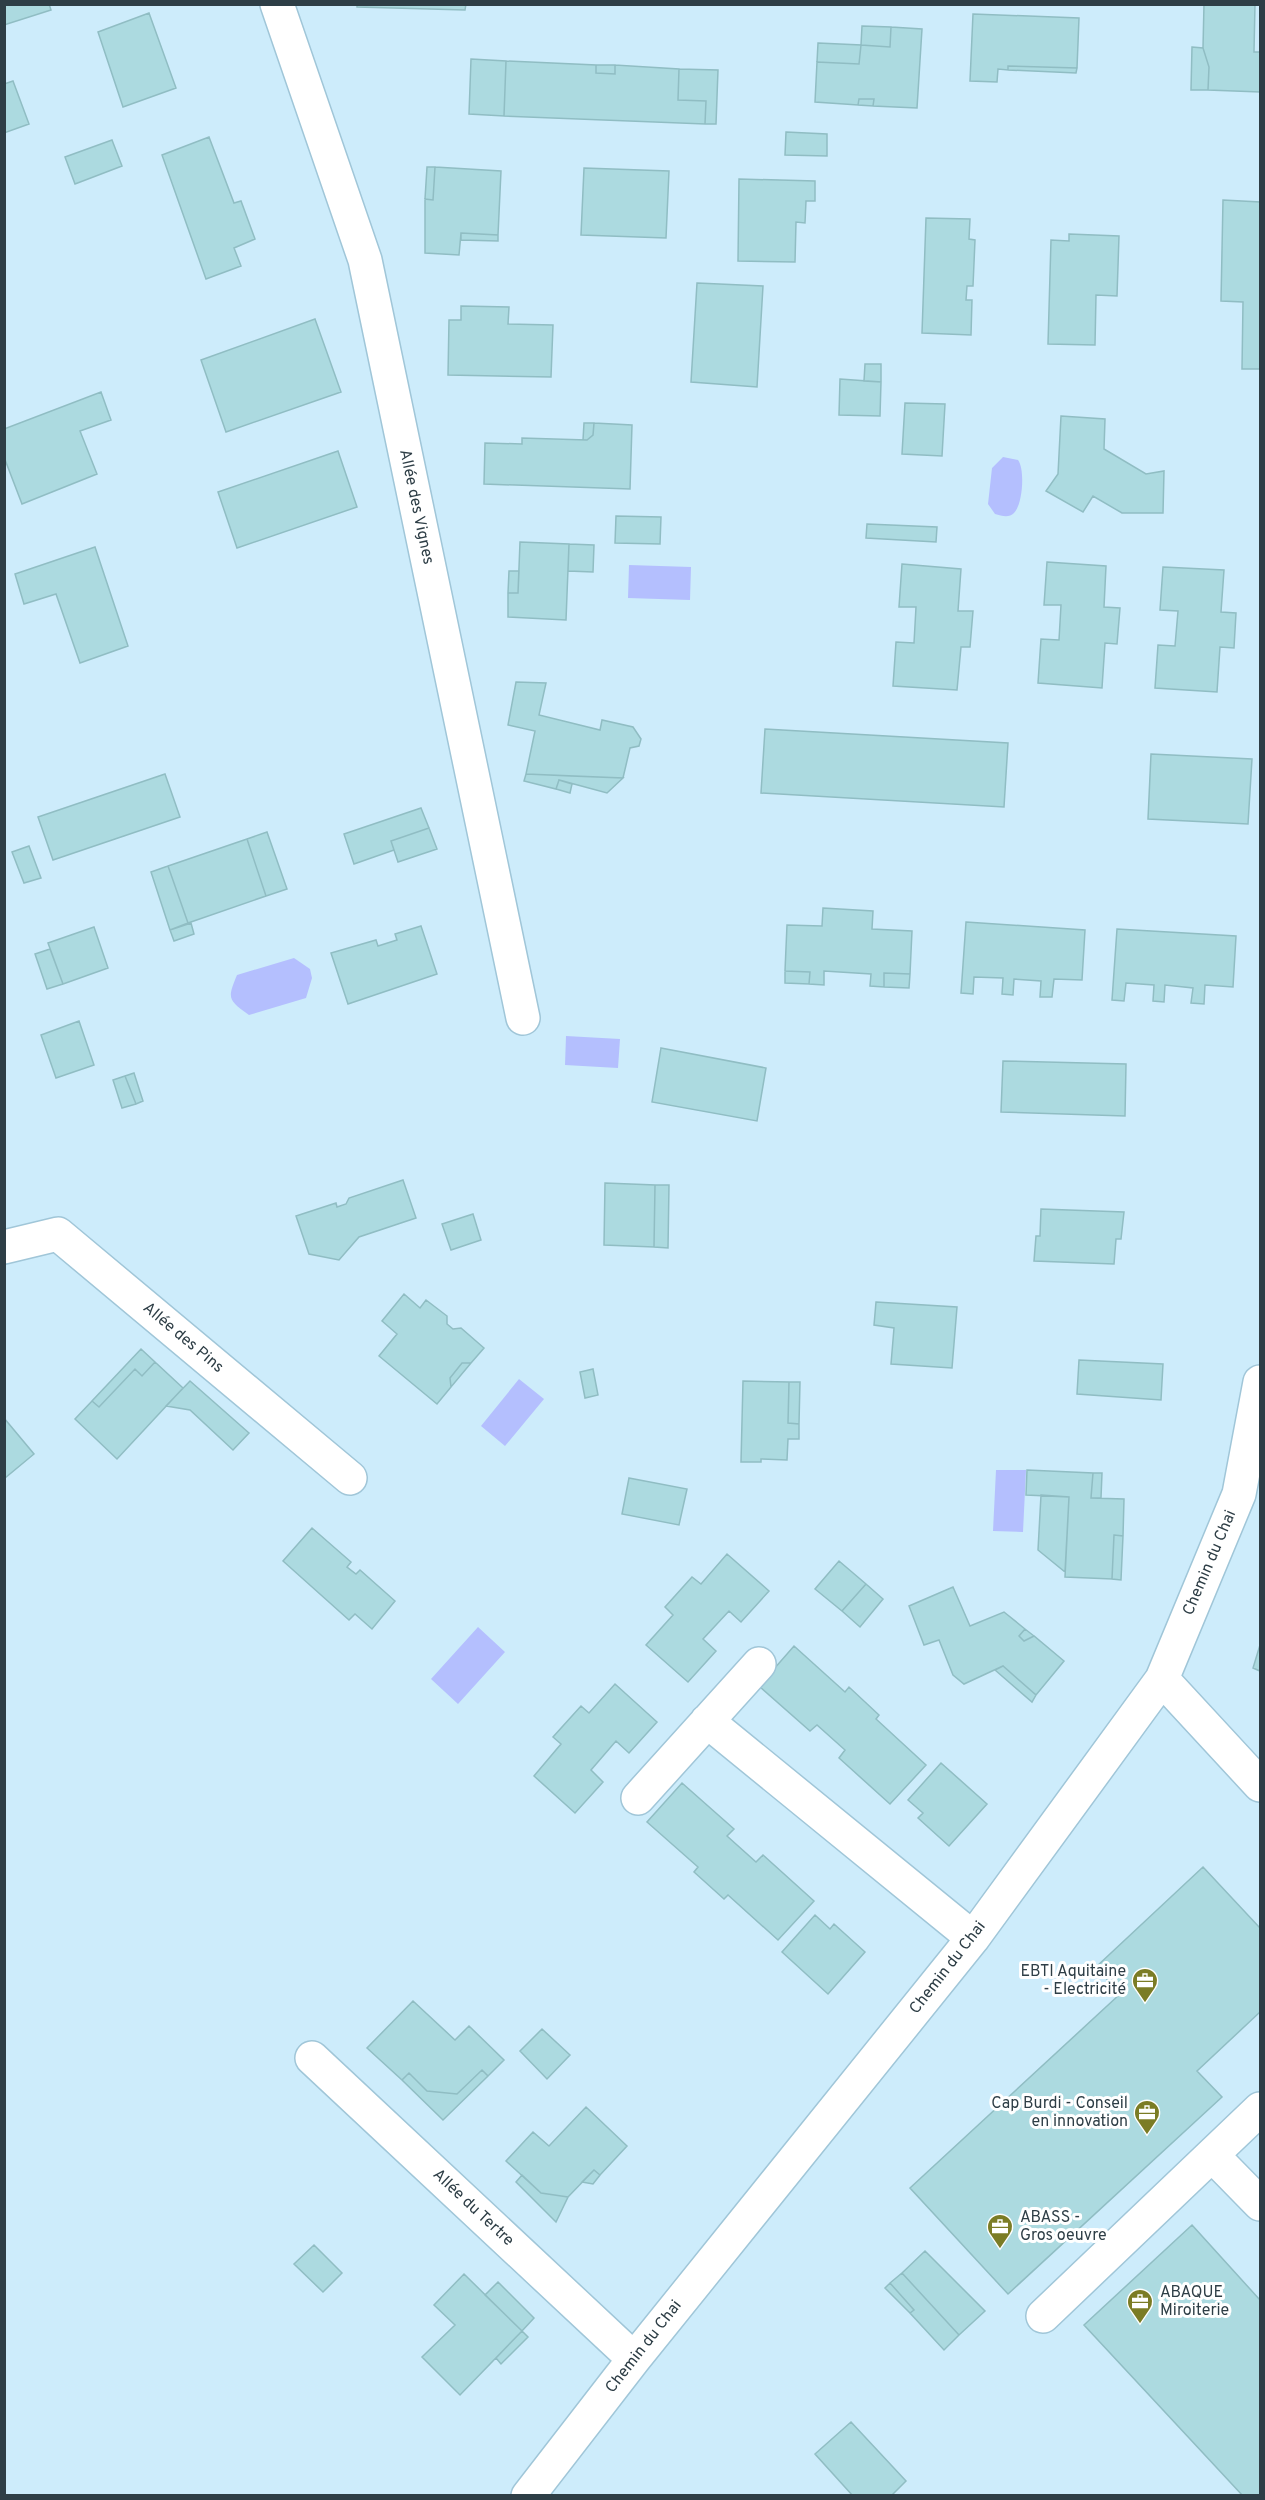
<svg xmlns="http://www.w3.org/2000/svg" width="1265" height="2500" font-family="Overpass,sans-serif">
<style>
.water{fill:#b4bffe}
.building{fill:#acdae0;stroke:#90bdc3;stroke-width:1.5}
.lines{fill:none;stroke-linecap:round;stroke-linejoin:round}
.minor-casing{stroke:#a0c6d8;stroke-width:36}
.minor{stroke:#fff;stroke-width:33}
.labels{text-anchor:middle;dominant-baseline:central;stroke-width:6;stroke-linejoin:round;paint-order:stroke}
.street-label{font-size:16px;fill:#2e3e46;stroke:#fff}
.poi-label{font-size:16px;fill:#2e3e46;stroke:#fff;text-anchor:end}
</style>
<rect width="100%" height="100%" fill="#cdecfb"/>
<path class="water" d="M1003,457L1018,460C1025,469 1023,504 1014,513C1009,518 1002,516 995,514L988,504L992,468Z
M629,565L691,567L690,600L628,598Z
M294,958L310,969L312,978L306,998L249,1015C228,1000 227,999 237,975Z
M566,1036L620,1039L618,1068L565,1065Z
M519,1379L544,1399L505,1446L481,1426Z
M996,1470H1026L1023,1532L993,1531Z
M478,1627L505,1652L458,1704L431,1679Z"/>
<path class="building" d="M4,4H49L51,10L4,25Z
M357,4H466L465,10L357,7Z
M1204,4H1255L1254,52H1260V92L1208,90L1209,67L1203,48Z
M149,13L176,88L123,107L98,32Z
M973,14L1079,18L1077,68L1008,66V70L998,69L997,82L970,81Z
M862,26L891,27L890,47L861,45Z
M891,27L922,29L917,108L873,106L874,99H859L858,105L815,102L817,62L859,64L861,45L890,47Z
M818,43L861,45L859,64L817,62Z
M1192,47L1203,48L1209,67L1208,90H1191Z
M471,59L506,61L504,116L469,114Z
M506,61L596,65V73L615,74V65L679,69L678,100L706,101L705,124L504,116Z
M596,65H615V74L596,73Z
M1008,66L1077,68L1076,73L1008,70Z
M679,69L718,70L716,124H705L706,101L678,100Z
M13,81L29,124L4,133V84Z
M859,99H874L873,106L858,105Z
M786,132L827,134V156L785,155Z
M209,137L234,203L241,201L255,239L234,248L241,266L206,279L162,155Z
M112,140L122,166L75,184L65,157Z
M427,167H435L433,200L425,199Z
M435,167L501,171L498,235L461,233L459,255L425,253V199L433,200Z
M584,168L669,171L666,238L581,235Z
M739,179L815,181V201H806L805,223L796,222L795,262L738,261Z
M1223,200L1260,202V369H1242L1243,302L1221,301Z
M926,218L970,219L969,239L975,240L973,286H967L966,300H972L971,335L922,333Z
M461,233L498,235V241L461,240Z
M1069,234L1119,236L1117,296L1096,295L1095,345L1048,344L1051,240L1069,241Z
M697,283L763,286L757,387L691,382Z
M461,306L509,307L508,324L553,325L551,377L448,375L449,320H461Z
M315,319L341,392L226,432L201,360Z
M865,364H881V382L864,381Z
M840,379L881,382L880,416L839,415Z
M101,392L111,420L80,431L97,474L22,504L4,457V429Z
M905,403L945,404L942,456L902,454Z
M1061,416L1105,419L1104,449L1146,474L1164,471L1163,513H1122L1093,496L1083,512L1046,491L1058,474Z
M584,423H594L593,435L587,440H583Z
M594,423L632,425L630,489L484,484L485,443L522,444V438L587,440L593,435Z
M338,451L357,507L237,548L218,492Z
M616,516L661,517L660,544L615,543Z
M867,524L937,527L936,542L866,538Z
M520,542L569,544L566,620L508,617V593H518Z
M569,544L594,545L593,572L568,571Z
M95,547L128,646L80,663L56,594L24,604L15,574Z
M1047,562L1106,566L1104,607L1120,608L1117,644L1105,643L1102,688L1038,683L1041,639L1059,640L1061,605H1044Z
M902,564L961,569L958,611H973L970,647H961L957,690L893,686L896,642L914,643L916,607H899Z
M1163,567L1224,570L1221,612L1236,613L1234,648L1220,647L1217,692L1155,688L1158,645L1175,646L1178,611L1160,610Z
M509,571H519L518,593H508Z
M516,682L546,683L539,715L600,730L602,720L633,727L641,739L639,746L630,748L623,778L526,774L535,731L508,725Z
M765,729L1008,743L1004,807L761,793Z
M1151,754L1252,759L1248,824L1148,819Z
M165,774L180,817L53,860L38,817Z
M526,774L571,776L623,778L607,793L559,780L556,789L524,781Z
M559,780L572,784L570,793L556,789Z
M421,808L429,828L391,841L394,850L354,864L344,834Z
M429,828L437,849L398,862L391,841Z
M267,832L287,889L266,896L247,839Z
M247,839L266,896L188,923L168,866Z
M29,846L41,878L24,883L12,852Z
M168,866L188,923L170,930L151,872Z
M823,908L873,911L872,929L912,931L910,974L884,973V987L870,986L871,974L824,971V985L809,984L810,972L785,971L787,925L822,926Z
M966,922L1085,930L1082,980L1054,979L1052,997H1040L1041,981L1014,979L1013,995L1002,994L1003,978L974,977L973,994L961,993Z
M191,923L194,934L174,941L170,930Z
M421,926L437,974L348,1004L331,953L376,940L378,946L397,940L395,934Z
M94,927L108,968L63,984L48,943Z
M1117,929L1236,936L1233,987L1205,985L1204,1004L1191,1003L1193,988L1165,985L1164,1002L1153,1001L1154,985L1126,983L1124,1001L1112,1000Z
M50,949L63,984L47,989L35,954Z
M785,971L810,972L809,984L785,983Z
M884,973L910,974L909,988L884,987Z
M79,1021L94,1065L56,1078L41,1035Z
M661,1048L766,1068L757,1121L652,1102Z
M1003,1061L1126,1064L1125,1116L1001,1112Z
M134,1073L143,1101L136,1104L125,1076Z
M125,1076L136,1104L122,1108L113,1080Z
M403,1180L416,1218L359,1237L339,1260L309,1254L296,1216L336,1203L337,1207L346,1204L349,1198Z
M605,1183L655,1185L654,1247L604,1245Z
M655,1185H669L668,1248L654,1247Z
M1041,1209L1124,1212L1121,1239H1116L1114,1264L1034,1261L1036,1236H1040Z
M473,1214L481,1240L451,1250L442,1224Z
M404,1294L420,1308L426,1300L447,1316V1324L453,1329L461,1328L484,1348L471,1363H462L450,1378L451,1387L437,1404L379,1356L397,1334L382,1321Z
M876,1302L957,1307L952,1368L891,1364L894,1328L874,1325Z
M141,1349L155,1362L142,1376L135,1369L99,1407L92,1401Z
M1079,1360L1163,1364L1161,1400L1077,1394Z
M155,1362L183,1388L117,1459L75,1419L92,1401L99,1407L135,1369L142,1376Z
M462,1363H471L451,1387L450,1378Z
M593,1369L598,1395L585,1398L580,1372Z
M190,1381L249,1433L233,1450L190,1410L166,1406Z
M743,1381L789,1382L788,1423L799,1424V1439H788L787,1460L761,1459V1462H741Z
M789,1382H800L799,1424L788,1423Z
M4,1418L34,1454L5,1478L4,1477Z
M1027,1470L1093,1473L1091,1498L1124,1499L1123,1536L1114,1535L1112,1579L1065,1577L1069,1497L1026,1495Z
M1093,1473H1102L1101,1498H1091Z
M629,1478L687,1489L679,1525L622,1514Z
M1041,1495L1069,1497L1065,1572L1038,1550Z
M312,1528L351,1562L347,1567L356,1574L360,1570L395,1601L372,1629L355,1614L349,1620L283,1561Z
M1114,1535L1123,1536L1121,1580L1112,1579Z
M727,1554L769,1591L741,1622L729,1611L703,1639L716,1651L688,1682L646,1645L673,1615L665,1607L692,1577L701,1584Z
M839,1561L866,1584L842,1611L815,1589Z
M866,1584L883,1599L860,1627L842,1611Z
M953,1587L970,1626L1004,1612L1025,1629L1019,1636L1024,1641L1034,1636L1064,1661L1036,1695L1003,1666L964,1684L953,1675L939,1640L924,1645L909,1606Z
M1025,1629L1034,1636L1024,1641L1019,1636Z
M1260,1645V1671L1253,1668Z
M794,1646L845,1692L849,1687L879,1715L876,1719L926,1765L890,1804L839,1758L845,1750L817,1725L810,1731L759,1686Z
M1003,1666L1036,1695L1032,1702L995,1670Z
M615,1684L657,1722L629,1753L616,1741L591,1770L603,1782L575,1813L534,1776L561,1744L553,1737L581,1706L589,1713Z
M941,1763L987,1804L949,1846L918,1818L923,1813L908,1800Z
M682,1783L734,1829L727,1836L756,1862L763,1855L814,1901L778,1940L728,1895L724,1899L694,1872L698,1867L647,1822Z
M1203,1867L1260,1928V2012L1197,2071L1222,2097L1008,2294L910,2188L1120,1994L1096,1967Z
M815,1915L830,1929L834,1924L865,1952L828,1994L782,1952Z
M413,2001L455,2040L469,2026L504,2060L488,2076L482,2070L457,2094L427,2091L409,2073L402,2080L367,2048Z
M542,2029L570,2055L547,2079L520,2051Z
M482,2070L488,2076L443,2120L402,2080L409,2073L427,2091L457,2094Z
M586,2107L627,2146L600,2175L594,2170L568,2197L541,2193L506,2161L533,2132L549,2146Z
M594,2170L600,2175L593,2184L582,2182Z
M522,2175L541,2193L568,2197L556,2222L516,2182Z
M1192,2225L1260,2300V2496H1243L1084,2325Z
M314,2245L342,2273L323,2292L294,2264Z
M925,2251L985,2311L959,2335L902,2273Z
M902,2273L959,2335L944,2350L910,2313L914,2310L890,2283Z
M464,2274L522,2331L460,2395L422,2357L455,2325L434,2305Z
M498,2282L534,2318L522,2331L485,2295Z
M890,2283L914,2310L910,2313L885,2288Z
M522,2331L528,2337L501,2364L496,2358Z
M851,2422L906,2481L891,2496H853L815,2454Z"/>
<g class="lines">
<defs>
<path id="minor" d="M277,4L365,260L523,1018
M4,1247L58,1234L350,1478
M1162,1679L1260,1785
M707,1721L973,1938
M638,1798L759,1664
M312,2058L634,2359
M1212,2155L1260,2204
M1043,2316L1260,2109
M528,2496L634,2359L973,1938L1162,1679L1239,1494L1260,1382"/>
</defs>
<use href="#minor" class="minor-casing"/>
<use href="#minor" class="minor"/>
</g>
<defs>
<symbol id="office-pin" viewBox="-11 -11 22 30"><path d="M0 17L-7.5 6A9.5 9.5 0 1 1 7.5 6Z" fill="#7b7c25" stroke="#fff"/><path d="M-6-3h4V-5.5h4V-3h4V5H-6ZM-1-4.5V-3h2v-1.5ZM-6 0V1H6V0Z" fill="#fff"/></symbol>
</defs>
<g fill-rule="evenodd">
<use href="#office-pin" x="1130" y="1966" width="30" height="40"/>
<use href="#office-pin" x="1132" y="2098" width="30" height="40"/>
<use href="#office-pin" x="985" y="2212" width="30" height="40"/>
<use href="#office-pin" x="1125" y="2287" width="30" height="40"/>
</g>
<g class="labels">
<g class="street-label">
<text transform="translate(416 507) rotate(78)">Allée des Vignes</text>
<text transform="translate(183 1338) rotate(40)">Allée des Pins</text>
<text transform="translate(1210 1563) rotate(-67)">Chemin du Chai</text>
<text transform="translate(948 1968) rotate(-52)">Chemin du Chai</text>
<text transform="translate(473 2208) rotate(43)">Allée du Tertre</text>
<text transform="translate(644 2347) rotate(-52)">Chemin du Chai</text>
</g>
<g class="poi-label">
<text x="1126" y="1972">EBTI Aquitaine<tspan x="1126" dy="18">- Electricité</tspan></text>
<text x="1128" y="2104">Cap Burdi - Conseil<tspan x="1128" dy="18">en innovation</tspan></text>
<text x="1020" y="2218" text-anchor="start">ABASS -<tspan x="1020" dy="18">Gros oeuvre</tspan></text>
<text x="1160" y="2293" text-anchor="start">ABAQUE<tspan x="1160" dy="18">Miroiterie</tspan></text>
</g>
</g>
<rect width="1265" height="2500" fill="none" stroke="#2e3e46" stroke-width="12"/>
</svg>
